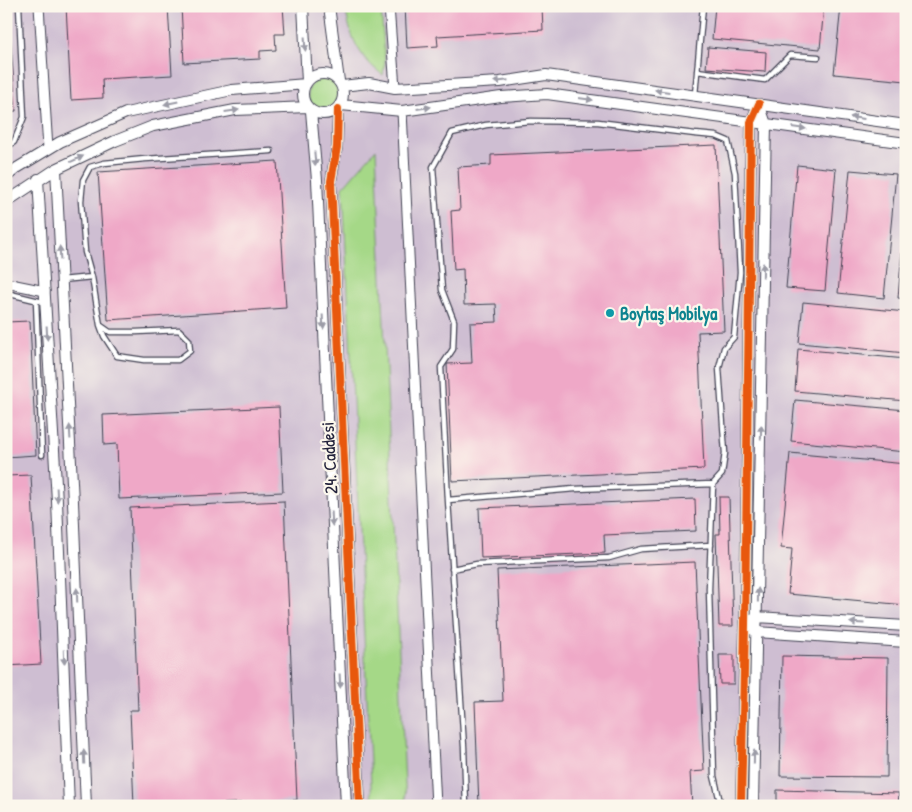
<svg xmlns="http://www.w3.org/2000/svg" width="912" height="812" font-family="'Patrick Hand',sans-serif">
<style>
.industrial{fill:#cebed2}
.green{fill:#a5d887;stroke:#647d61}
.building{fill:#efa8c7}
.lines{fill:none;stroke-linecap:round;stroke-linejoin:round}
.service-casing{stroke:#404051;stroke-width:7}
.minor-casing{stroke:#404051;stroke-width:11}
.tertiary-casing{stroke:#404051;stroke-width:12}
.service{stroke:#fff;stroke-width:4.5}
.minor{stroke:#fff;stroke-width:9}
.tertiary{stroke:#fff;stroke-width:10}
.cycleway-casing{stroke:#fbf7ec;stroke-width:11}
.cycleway{stroke:#e8590c;stroke-width:8}
.oneway{fill:#9c9ca7}
.culture-dot{fill:#0f9aa8;stroke:#fbf7ec;stroke-width:2}
.labels{text-anchor:middle;dominant-baseline:central;stroke-width:4.5;stroke-linejoin:round;paint-order:stroke}
.culture-label{font-size:18px;font-weight:bold;fill:#0d838f;stroke:#fbf7ec;text-anchor:start}
.street-label{font-size:18px;fill:#22223b;stroke:#fbf7ec}
</style>
<rect width="100%" height="100%" fill="#fbf7ec"/>
<filter id="ink" filterUnits="userSpaceOnUse"><feTurbulence type="fractalNoise" baseFrequency=".02" numOctaves="2"/><feDisplacementMap in="SourceGraphic" scale="10" xChannelSelector="R" yChannelSelector="G"/><feConvolveMatrix kernelMatrix="1 2 1 2 8 2 1 2 1" color-interpolation-filters="sRGB"/></filter>
<filter id="wash" filterUnits="userSpaceOnUse"><feTurbulence type="fractalNoise" baseFrequency=".0096" numOctaves="4" result="noise"/><feDisplacementMap in="SourceGraphic" scale="20" xChannelSelector="R" yChannelSelector="G"/><feGaussianBlur stdDeviation="1.12" result="paint"/><feColorMatrix in="noise" values="0 0 0 0 0 0 0 0 0 0 0 0 0 0 0 0 0 1.4 0 .05"/><feComposite in="paint" operator="in"/></filter>
<g filter="url(#wash)">
<rect width="100%" height="100%" fill="#ede7cb"/>
<path class="industrial" d="M6,6H906V806H6Z"/>
<path class="green" d="M345,6H381L385,62L383,75C357,56 350,36 345,6Z
M308 94a15 15 0 1 1 30 0a15 15 0 1 1-30 0Z
M376,149L406,806H372L343,187Z"/>
<g id="blocks">
<path class="building" d="M6,6H8L16,111L6,112Z
M66,6H168L172,75L102,79L103,98L71,100Z
M181,6H283L285,34H275L276,50L260,51V59L184,63Z
M405,6H542L543,30L437,36L438,46L407,48Z
M660,6H682V10L659,8Z
M715,6H824L820,49L712,39Z
M841,6H906V81L834,74Z
M708,47L766,52L765,72L706,68Z
M716,145L724,331L698,332L704,469L452,481L447,364L472,363L470,323L497,322L496,304L464,305L463,269L454,270L451,211L460,210L458,167L491,165V155Z
M277,161L286,308L108,320L98,172Z
M797,165L836,169L825,291L786,288Z
M850,170L896,174L884,298L838,293Z
M904,226H906V299L898,298Z
M803,302L906,312V353L799,343Z
M30,321L36,455L6,457V322Z
M798,349L906,359V401L795,391Z
M795,400L906,410V452L791,441Z
M279,407L283,492L119,499L117,444L104,445L103,415Z
M790,453L906,464V605L788,594L792,549L781,548Z
M31,475L41,664L6,666V476Z
M719,497H729L733,626H719L716,534H720Z
M695,499L696,531L604,535L605,553L481,558L479,508Z
M284,501L297,800L171,806H134L130,710H138L130,508Z
M695,562L704,771L690,772L692,806H479L475,702L503,701L497,570Z
M719,655H734V684H720Z
M782,656L888,658L887,777L780,776Z
M777,790L899,793L898,806H777Z"/>
</g>
</g>
<g filter="url(#ink)">
<use href="#blocks" fill-opacity="0" stroke="#404051" stroke-width="1"/>
<g class="lines">
<defs>
<path id="service" d="M697,71L765,80L790,55L818,57
M695,95L703,6
M6,148L14,142L24,117L19,6
M62,280L92,277
M6,293L39,301
M36,301L42,455
M100,325L104,336L117,356L144,360H178L190,351L189,340L179,330L136,332H110L100,325L92,277L85,252L81,201L83,180L90,167L104,163L145,159L271,151
M448,500L575,489L713,484
M452,569L477,564L609,558L641,549L711,545
M466,806L464,747L448,500L441,367L453,349L454,321L442,290L433,167L452,133L486,125L531,121L598,122L695,134L716,136L728,141L735,173L740,272L734,337L724,348L719,368L725,453L722,474L713,484L709,589L714,776L721,806"/>
<path id="minor" d="M39,6L48,149
M389,6L395,88
M402,111L436,806
M6,283L45,291"/>
<path id="tertiary" d="M303,6L307,82
M329,6L339,81
M303 94a20 20 0 1 1 40 0a20 20 0 1 1-40 0Z
M342,86L369,83L395,88L500,82L546,75L906,125
M341,105L402,111L501,97L547,94L906,143
M338,109L337,147L331,181L360,806
M311,111L317,180L346,806
M56,169L73,502L86,806
M6,177L17,168L60,142L126,113L232,90L306,84
M38,179L57,501L69,806
M6,202L56,169L115,141L153,126L235,110L308,107
M752,620L757,617L906,626
M751,628L756,632L906,642
M741,806L745,625L751,122L759,104
M753,806L766,124L759,104"/>
</defs>
<use href="#service" class="service-casing"/>
<use href="#minor" class="minor-casing"/>
<use href="#tertiary" class="tertiary-casing"/>
<use href="#service" class="service"/>
<use href="#minor" class="minor"/>
<use href="#tertiary" class="tertiary"/>
<defs>
<path id="cycleway" d="M338,109L337,147L331,181L360,806
M741,806L745,625L751,122L759,104"/>
</defs>
<use href="#cycleway" class="cycleway-casing"/>
<use href="#cycleway" class="cycleway"/>
</g>
<defs><path id="oneway-solid" d="M-6-.8H1V-3.2L6.5 0L1 3.2V.8H-6Z" transform="scale(1.25)"/></defs>
<g class="oneway">
<use href="#oneway-solid" transform="translate(305 44) rotate(87)"/>
<use href="#oneway-solid" transform="translate(501 81) rotate(174)"/>
<use href="#oneway-solid" transform="translate(662 91) rotate(-172)"/>
<use href="#oneway-solid" transform="translate(586 99) rotate(8)"/>
<use href="#oneway-solid" transform="translate(171 103) rotate(168)"/>
<use href="#oneway-solid" transform="translate(424 108) rotate(-8)"/>
<use href="#oneway-solid" transform="translate(232 111) rotate(-8)"/>
<use href="#oneway-solid" transform="translate(857 118) rotate(-172)"/>
<use href="#oneway-solid" transform="translate(799 128) rotate(7)"/>
<use href="#oneway-solid" transform="translate(77 159) rotate(-25)"/>
<use href="#oneway-solid" transform="translate(315 159) rotate(85)"/>
<use href="#oneway-solid" transform="translate(60 253) rotate(-93)"/>
<use href="#oneway-solid" transform="translate(763 270) rotate(-89)"/>
<use href="#oneway-solid" transform="translate(323 322) rotate(87)"/>
<use href="#oneway-solid" transform="translate(47 333) rotate(87)"/>
<use href="#oneway-solid" transform="translate(70 432) rotate(-93)"/>
<use href="#oneway-solid" transform="translate(761 432) rotate(-89)"/>
<use href="#oneway-solid" transform="translate(57 495) rotate(87)"/>
<use href="#oneway-solid" transform="translate(332 519) rotate(87)"/>
<use href="#oneway-solid" transform="translate(77 595) rotate(-92)"/>
<use href="#oneway-solid" transform="translate(758 595) rotate(-89)"/>
<use href="#oneway-solid" transform="translate(857 623) rotate(-176)"/>
<use href="#oneway-solid" transform="translate(64 657) rotate(88)"/>
<use href="#oneway-solid" transform="translate(340 681) rotate(87)"/>
<use href="#oneway-solid" transform="translate(84 757) rotate(-92)"/>
<use href="#oneway-solid" transform="translate(754 757) rotate(-89)"/>
</g>
</g>
<circle class="culture-dot" cx="610" cy="313" r="5"/>
<g class="labels">
<g class="culture-label">
<text x="620" y="313">Boytaş Mobilya</text>
</g>
<g class="street-label">
<text transform="translate(329 458) rotate(-93)">24. Caddesi</text>
</g>
</g>
<rect width="912" height="812" fill="none" stroke="#fbf7ec" stroke-width="25"/>
</svg>
